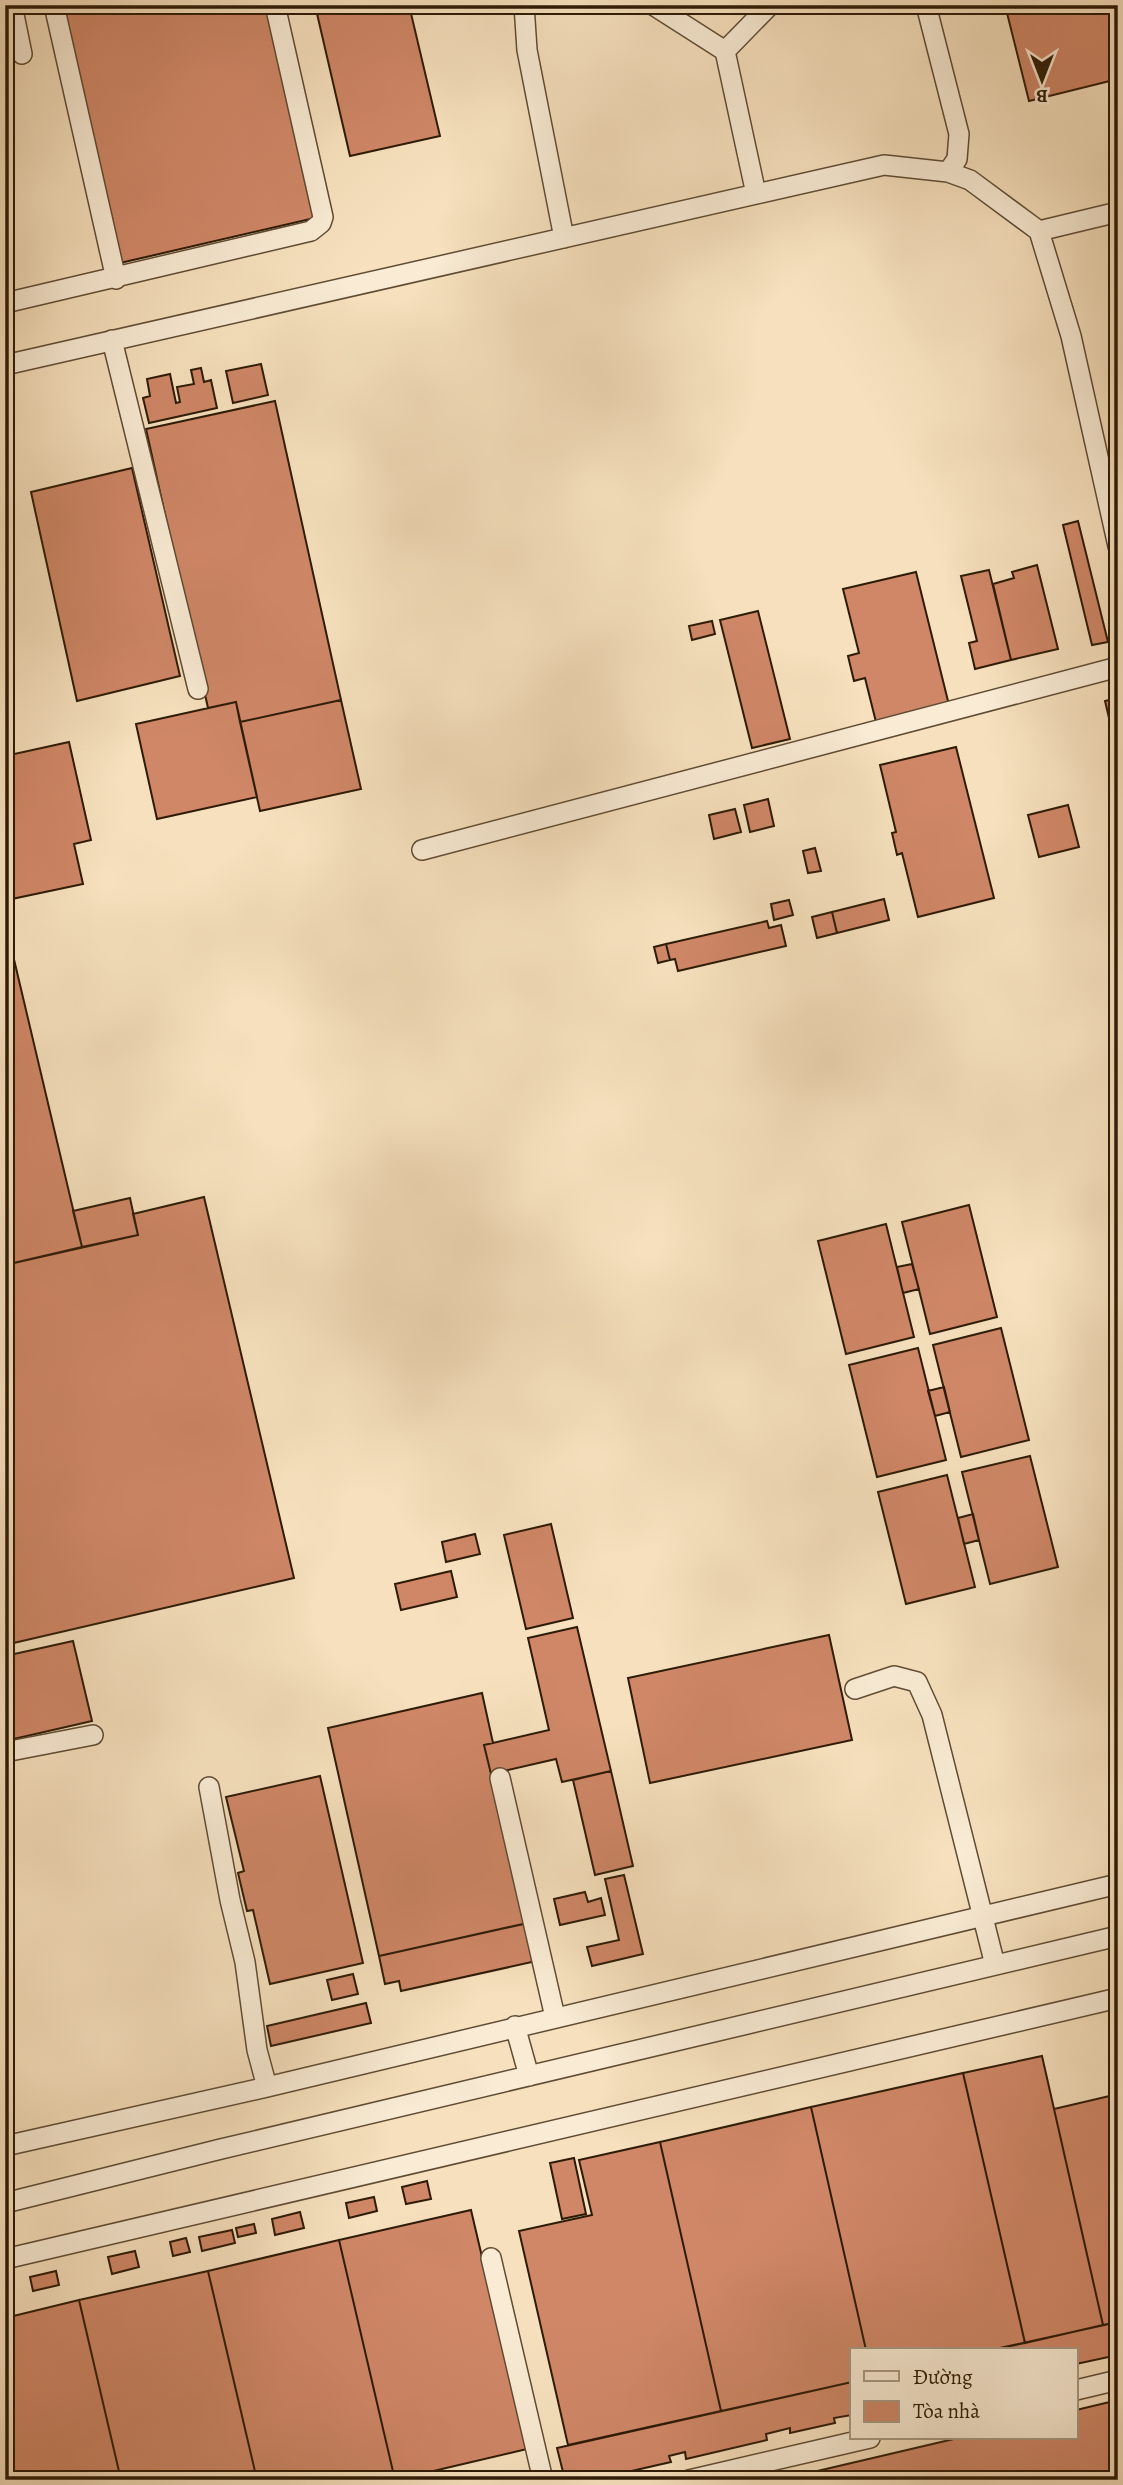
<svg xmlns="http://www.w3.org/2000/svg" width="1123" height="2485" font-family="Alegreya,serif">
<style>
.building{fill:#cf8767;stroke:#2e1b06;stroke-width:2}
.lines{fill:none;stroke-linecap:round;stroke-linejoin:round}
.minor-casing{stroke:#604c34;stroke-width:22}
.minor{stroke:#f9ebd4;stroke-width:19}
</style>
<rect width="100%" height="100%" fill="#f6e0bd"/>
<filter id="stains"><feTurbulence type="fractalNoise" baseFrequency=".00286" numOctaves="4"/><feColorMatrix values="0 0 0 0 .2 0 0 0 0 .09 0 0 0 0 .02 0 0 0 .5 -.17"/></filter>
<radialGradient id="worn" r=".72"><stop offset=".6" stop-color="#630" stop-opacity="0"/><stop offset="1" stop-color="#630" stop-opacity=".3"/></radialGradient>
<path class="building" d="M59,5H269L319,217L120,263Z
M315,5H409L440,136L350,156Z
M1005,5H1118V79L1029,101Z
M261,364L268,395L233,403L226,371Z
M201,368L204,382L211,380L217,408L149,423L143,398L150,396L147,379L170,374L176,403L180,402L177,387L194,384L191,370Z
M275,401L341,700L240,722L236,702L208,708L146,429Z
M132,468L180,676L77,701L31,492Z
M1078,521L1108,642L1092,645L1063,525Z
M1037,565L1058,649L1011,660L993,584L1014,578L1012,572Z
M989,570L1011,660L975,669L969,643L977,641L961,576Z
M916,572L950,709L877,726L865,678L854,681L848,656L859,653L843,589Z
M758,611L790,739L752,748L720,620Z
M712,621L715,634L692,640L689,626Z
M1118,698V734L1113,735L1105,701Z
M341,700L361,789L260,811L240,722Z
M236,702L257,797L157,819L136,724Z
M69,742L91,840L74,844L83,884L7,900L5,891V756Z
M956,747L994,898L918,917L902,853L897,855L892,833L896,832L880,765Z
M768,799L774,826L750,832L744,805Z
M1068,805L1079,847L1039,857L1028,815Z
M735,809L741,832L714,839L709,815Z
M815,848L821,871L808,873L803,851Z
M884,899L889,920L837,933L832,912Z
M789,900L793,915L774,920L771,904Z
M832,912L837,933L817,938L812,917Z
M767,921L769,928L781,925L786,946L678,971L675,959L670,960L666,944Z
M5,934H8L82,1247L5,1265Z
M666,944L670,960L658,963L654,947Z
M204,1197L294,1578L5,1645V1265L138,1235L133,1214Z
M130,1198L138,1235L82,1247L73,1211Z
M969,1205L997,1317L930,1334L902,1222Z
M886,1224L914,1337L846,1354L818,1241Z
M912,1264L919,1289L903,1293L897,1267Z
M1001,1328L1029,1440L961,1457L933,1345Z
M918,1348L946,1460L877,1477L849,1365Z
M944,1387L950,1412L935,1416L928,1391Z
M1030,1456L1058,1567L990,1584L962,1472Z
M947,1475L975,1587L906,1604L878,1492Z
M973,1514L979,1540L964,1544L958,1518Z
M551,1524L573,1618L526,1629L504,1535Z
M475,1534L480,1554L446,1562L442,1542Z
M451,1571L457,1597L401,1610L395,1584Z
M577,1627L611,1771L562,1782L556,1759L491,1774L484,1745L549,1730L528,1638Z
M829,1635L852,1740L650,1783L628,1678Z
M73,1641L92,1721L5,1741V1656Z
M482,1693L493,1743L484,1745L491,1774L499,1772L533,1922L379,1956L328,1728Z
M611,1771L633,1866L595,1875L573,1780Z
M320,1776L363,1963L270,1984L253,1910L247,1911L238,1873L244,1871L226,1797Z
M624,1875L643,1954L592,1966L587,1947L619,1940L605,1879Z
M585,1892L588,1902L601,1898L605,1915L560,1925L554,1899Z
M541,1920L550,1958L401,1991L399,1981L385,1984L379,1956Z
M353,1974L358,1994L332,2000L327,1980Z
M366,2003L371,2023L271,2046L267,2026Z
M1042,2056L1103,2325L1025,2343L963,2073Z
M963,2073L1025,2343L991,2350H866L811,2107Z
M1118,2094V2322L1103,2325L1054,2109Z
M811,2107L866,2350H852V2382L721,2411L660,2142Z
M660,2142L721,2411L568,2445L519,2231L592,2215L579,2160Z
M574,2158L586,2214L562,2219L550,2163Z
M427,2181L431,2199L406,2204L402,2187Z
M374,2197L377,2211L349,2218L346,2203Z
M471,2210L527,2449L395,2480L339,2240Z
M300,2212L304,2228L275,2235L272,2219Z
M254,2224L256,2233L238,2237L236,2228Z
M232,2230L235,2243L202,2251L199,2237Z
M186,2238L190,2252L173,2256L170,2242Z
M339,2240L395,2480H257L208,2271Z
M135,2251L139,2267L112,2274L108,2257Z
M56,2271L59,2285L33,2291L30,2277Z
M208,2271L257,2480H121L79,2300Z
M79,2300L121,2480H5V2318Z
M1118,2322V2355L1076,2364V2350H991Z
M852,2382V2415L834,2418L835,2423L790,2433V2428L766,2434L767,2440L686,2459L685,2452L669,2456L671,2462L605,2477L604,2474L580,2480H565L557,2448Z
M1118,2400V2480H779L958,2438H1076V2410Z"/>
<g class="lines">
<defs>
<path id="minor" d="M12,5L22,54
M54,5L116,279
M524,5L527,50L564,238
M653,5L725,51L756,194
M926,5L959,134L957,159L948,172
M725,51L770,5
M1039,231L1118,212
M5,303L311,231L321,223L323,217L275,5
M112,340L198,689
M5,365L884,165L948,172L970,180L1039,231L1071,336L1118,546
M422,850L1118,667
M855,1689L894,1676L917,1682L932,1715L995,1965
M5,1752L93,1735
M500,1778L555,2017
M209,1787L230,1900L245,1962L257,2050L267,2087
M515,2026L529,2076
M5,2146L267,2087L1118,1884
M5,2203L221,2149L1118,1936
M491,2258L543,2480
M5,2259L1118,1998
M1076,2390L1118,2380
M689,2480L870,2438"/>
</defs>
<use href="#minor" class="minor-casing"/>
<use href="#minor" class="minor"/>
</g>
<rect width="1123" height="2485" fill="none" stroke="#f6e0bd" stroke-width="28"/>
<rect x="7" y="7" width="1109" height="2471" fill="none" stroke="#2e1b06" stroke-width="3.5"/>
<rect x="14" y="14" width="1095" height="2457" fill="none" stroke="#2e1b06" stroke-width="2"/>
<rect x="850" y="2348" width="228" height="91" fill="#f9ebd4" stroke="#a89882" stroke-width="2"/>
<rect x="864" y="2371" width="35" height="10" fill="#f9ebd4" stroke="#a89882" stroke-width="2"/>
<text x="913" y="2384" font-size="21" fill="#2e1b06">Đường</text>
<rect x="864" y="2401" width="35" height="21" fill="#cf8767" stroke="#a89882" stroke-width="2"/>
<text x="913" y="2418" font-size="21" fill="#2e1b06">Tòa nhà</text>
<g transform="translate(1042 80) rotate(180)" stroke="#f9ebd4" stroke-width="5" paint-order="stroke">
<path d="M0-5L12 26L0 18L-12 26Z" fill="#2e1b06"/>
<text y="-10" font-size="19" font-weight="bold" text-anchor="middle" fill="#2e1b06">B</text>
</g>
<rect width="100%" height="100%" filter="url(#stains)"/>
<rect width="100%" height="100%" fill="url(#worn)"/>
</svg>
